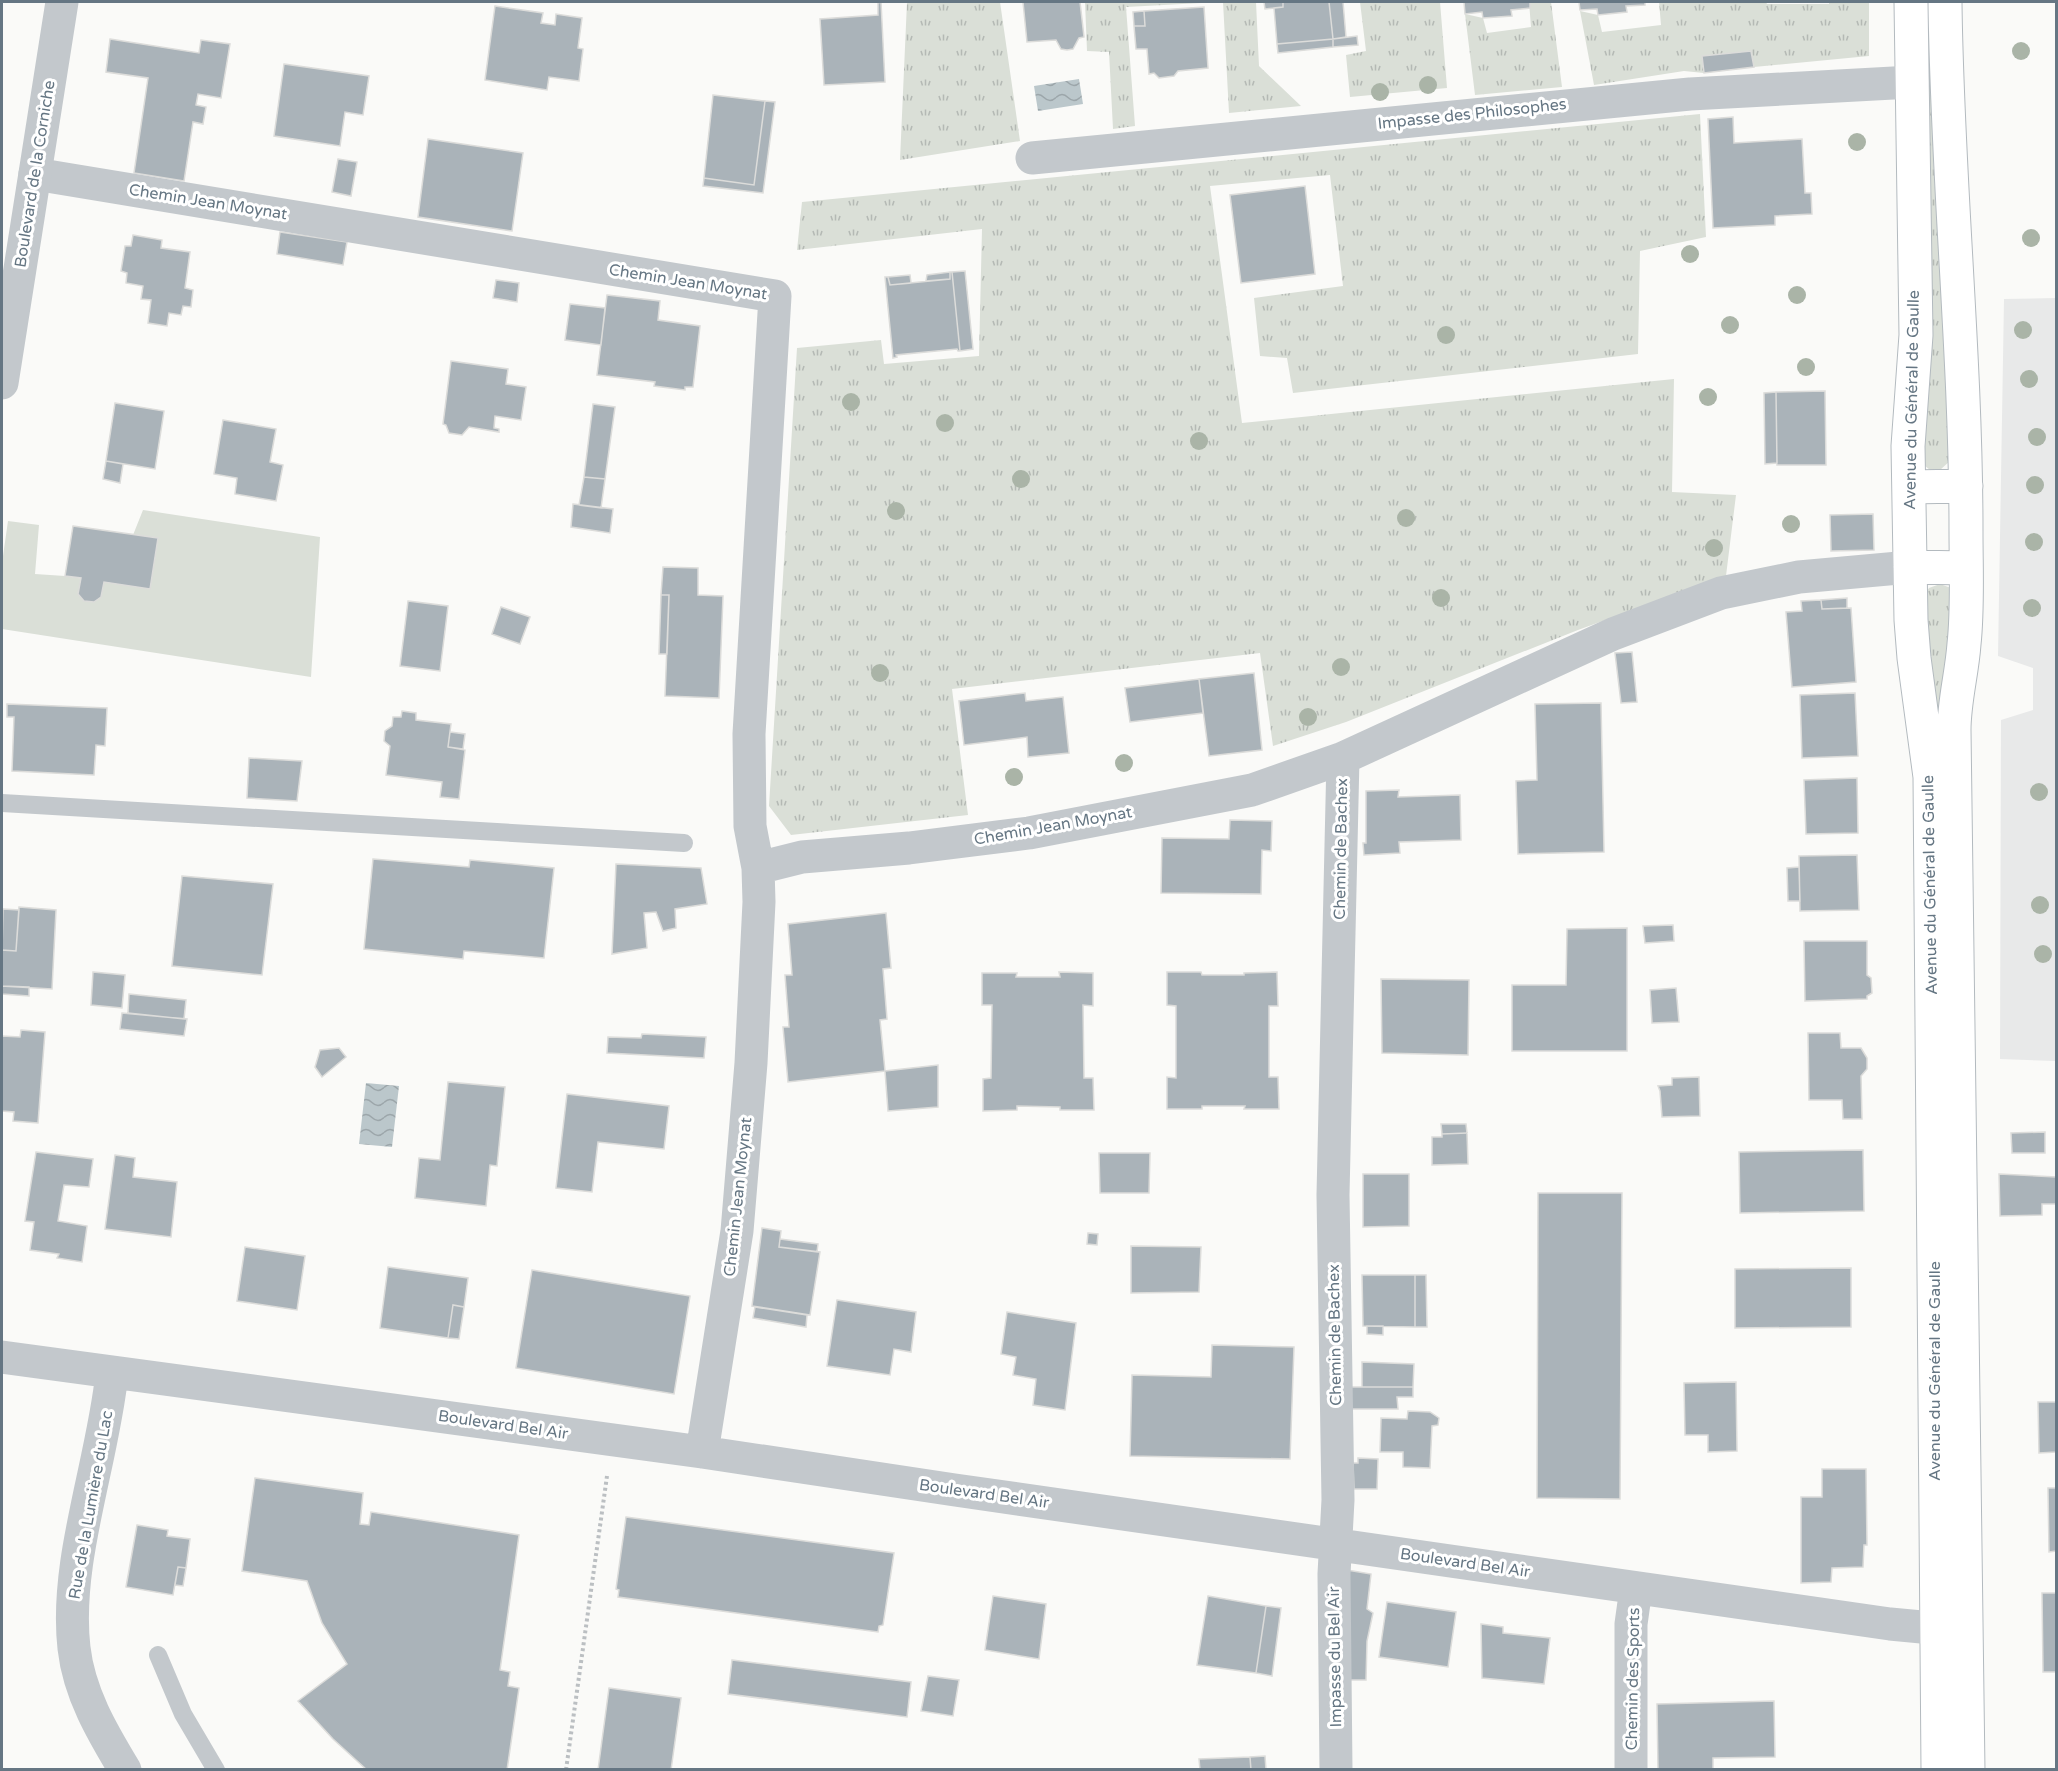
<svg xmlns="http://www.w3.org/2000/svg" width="2058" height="1771" font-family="'Varela Round',sans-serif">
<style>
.built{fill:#e8e9e9}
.grass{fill:url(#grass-tufts)}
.garden{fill:#dadfd7}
.water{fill:url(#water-waves)}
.building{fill:#aab3b9;stroke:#dcdcda;stroke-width:1.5}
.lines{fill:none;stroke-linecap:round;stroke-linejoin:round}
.secondary-casing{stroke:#b3babf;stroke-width:35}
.path{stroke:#bbbfc2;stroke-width:4;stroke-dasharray:3 3;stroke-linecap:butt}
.service{stroke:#c3c8cc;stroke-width:18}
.minor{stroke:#c3c8cc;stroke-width:33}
.tertiary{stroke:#c3c8cc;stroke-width:33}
.secondary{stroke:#fff;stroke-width:33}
.tree{fill:#aab4a7}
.labels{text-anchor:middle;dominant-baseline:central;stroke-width:6;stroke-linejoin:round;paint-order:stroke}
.street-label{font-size:16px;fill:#657683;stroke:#fff}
</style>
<defs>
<pattern id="grass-tufts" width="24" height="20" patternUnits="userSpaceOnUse" patternTransform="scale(1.5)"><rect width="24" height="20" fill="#dadfd7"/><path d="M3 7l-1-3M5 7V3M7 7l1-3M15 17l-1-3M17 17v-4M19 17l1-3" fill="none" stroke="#b4b9b4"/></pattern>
<pattern id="water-waves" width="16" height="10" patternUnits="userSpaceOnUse" patternTransform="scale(1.5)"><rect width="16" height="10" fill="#bbc7cb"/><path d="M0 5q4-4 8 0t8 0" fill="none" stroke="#9ca6aa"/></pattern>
</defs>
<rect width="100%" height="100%" fill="#fafaf8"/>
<path class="built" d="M2056,298V1061L2000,1059L2001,720L2033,710V668L1998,656L2004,299Z"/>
<path class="grass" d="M907,2H1000L1020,141L900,160Z
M1085,2H1220L1126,7L1135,126L1113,129L1109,52L1087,51Z
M1223,2H1256L1259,66L1301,106L1229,113Z
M1360,2H1440L1447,88L1350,97L1346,55L1366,51Z
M1529,2H1551L1562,87L1475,95L1465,14L1483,18L1487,33L1531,27Z
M1659,2H1766L1767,4H1829V2H1869V56L1754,67L1751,51L1702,56L1704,73L1684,71L1594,85L1580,11L1598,15L1602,32L1661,25Z
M1921,2H1929L1934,174L1949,379L1951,460L1940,470H1930L1919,461Z
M1700,114L1706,237L1640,251L1638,354L1293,393L1287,358L1260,356L1254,298L1343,286L1330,175L1210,186L1242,423L1674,379L1672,492L1736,495L1726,576L1578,630L1346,722L1273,746L1260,653L952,689L968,815L791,835L769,806L797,348L881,340L884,364L979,356L982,229L797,250L802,202Z
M1940,584L1951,588L1948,829L1923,597L1929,588Z"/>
<path class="garden" d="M143,510L320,537L311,677L2,629V563L8,521L39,525L35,574L65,576L150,589L158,539L133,535Z"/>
<path class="water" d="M1079,79L1083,104L1038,111L1034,86Z
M366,1083L399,1086L392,1147L359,1144Z"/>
<path class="building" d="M881,2L885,82L824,85L820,19L878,15V3Z
M1023,2H1080L1084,37L1079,38L1073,49L1067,50L1061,49L1056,40L1027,42Z
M1264,2H1283V7L1265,9Z
M1283,2H1329L1333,39L1277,44L1274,8L1283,7Z
M1329,2H1343L1346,37L1333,39Z
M1464,2H1530V8L1511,10L1512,16L1483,18L1482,12L1465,14Z
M1579,2H1645V5L1626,6L1627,12L1598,15L1597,9L1580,10Z
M495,6L543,13L541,23L555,25L556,14L582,18L578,48L583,49L579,81L549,77L547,90L485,80Z
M1204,7L1208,68L1178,71L1174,76L1159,78L1154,73L1149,74L1147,49H1136L1134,26H1145L1144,11Z
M1144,11L1145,26H1134L1133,12Z
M1357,36L1358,45L1333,47V39Z
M110,39L199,53L201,40L230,44L221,98L198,94L196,105L206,107L203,124L193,122L184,181L134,173L148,78L106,72Z
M1333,39V47L1278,53L1277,44Z
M1751,51L1754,67L1704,73L1702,56Z
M284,64L369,76L363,115L345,112L340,146L274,136Z
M713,95L765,101L754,185L704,178Z
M765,101L775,102L763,193L703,186L704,178L754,185Z
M1733,117L1734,143L1802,139L1805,193H1811L1812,214L1775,216V225L1713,228L1708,119Z
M428,139L523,153L512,231L418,217Z
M338,159L357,162L351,196L332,192Z
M1305,186L1315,274L1241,283L1230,195Z
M280,232L347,242L343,265L277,254Z
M133,235L162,240L161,248L190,252L185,288L193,290L191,307L183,306L181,315L169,313L167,326L148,323L151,300L141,299L143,286L126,283L127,273L121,271L125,246H131Z
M965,271L973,349L960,351L952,272Z
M950,272V279L926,281L927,275Z
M950,272H952L960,351H958L957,349L896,355L897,357L893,358L885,277H888L890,285L950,279Z
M910,275L911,283L890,285L888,277Z
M496,280L519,283L517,302L493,298Z
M607,295L660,301L658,320L700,326L693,387H685V390L654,386L655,382L597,375Z
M570,304L605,308L601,345L565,340Z
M451,361L508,369L506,384L526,387L521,420L495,416L494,428L499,429V432L469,427L462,435L449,433L446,425L443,424Z
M1825,391L1826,465H1777L1776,392Z
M1776,392L1777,463L1765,464L1764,393Z
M115,403L164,411L155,469L106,461Z
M593,404L615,407L605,479L584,477Z
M223,420L276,429L270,462L283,465L276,501L235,494L237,478L214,474Z
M106,461L123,464L120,483L103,479Z
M584,477L605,479L601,508L579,505Z
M573,504L613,509L610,533L571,527Z
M1873,514L1874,550L1831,551L1830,515Z
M73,526L158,538L150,589L104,582L101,597L94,602L84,601L78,594L81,578L65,576Z
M663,567L698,568V595L723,596L719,698L665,696L669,595H661Z
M661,595H669L667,654H659Z
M1847,598V608L1822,609L1821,600Z
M1821,600L1822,609L1851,608L1856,682L1792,687L1786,612L1802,611L1801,601Z
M408,601L448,606L440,671L400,666Z
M501,607L530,617L520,644L492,634Z
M1632,652L1637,702L1621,703L1615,653Z
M1254,673L1262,750L1209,756L1199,679Z
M1199,679L1203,713L1130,722L1125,688Z
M1025,693L1026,701L1063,697L1069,753L1028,757L1027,737L964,745L959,701Z
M1855,693L1858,756L1802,758L1800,695Z
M1601,703L1604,852L1518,854L1516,781L1537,780L1535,704Z
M7,704L107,708L105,746L96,745L94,775L12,771L14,717H7Z
M402,711L416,713V720L451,724L448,747L465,750L459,799L440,797L442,782L386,775L390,746L384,741L385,731L392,726L393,717H401Z
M450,732L465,734L463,749L448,747Z
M249,758L302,761L297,801L247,798Z
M1857,778L1858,833L1806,834L1804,780Z
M1399,790L1398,797L1460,795L1461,840L1399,842L1400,853L1364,855L1363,843H1366V791Z
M1230,820L1272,821L1271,851L1262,850L1261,894L1161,893L1162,838L1229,839Z
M1857,855L1859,910L1800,911L1799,856Z
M373,859L469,867L470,860L554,868L544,958L464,951L463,959L364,949Z
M616,864L701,868L707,904L675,909L676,928L663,931L656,912L644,913L647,948L612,954Z
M1799,867L1800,901H1788L1787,868Z
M182,876L273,884L262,975L172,966Z
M19,907L56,910L52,989L2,986V950L16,951Z
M3,909L19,910L16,951L2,950Z
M886,913L891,968L883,969L887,1019L880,1020L885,1071L788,1082L783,1027H789L785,975H792L788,924Z
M1673,925L1674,941L1645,943L1643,926Z
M1627,928V1051H1512V985H1566L1567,929Z
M1804,941H1867V975L1871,978L1872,993L1867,996V999L1805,1001Z
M93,972L125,975L122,1008L91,1005Z
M1059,972L1093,973V1006L1083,1005L1084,1078H1093L1094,1110H1060V1107L1017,1106V1110L983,1111V1079L991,1078L992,1005H982V973H1017L1016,977H1060Z
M1167,972H1201L1202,975H1244V973L1277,972L1278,1006H1269V1077H1278L1279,1109H1244L1245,1106H1202V1109H1167V1077L1176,1078V1006L1167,1005Z
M1381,979L1469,980L1468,1055L1382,1053Z
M2,986L29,987V996L2,994Z
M1676,988L1679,1022L1652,1023L1650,990Z
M129,994L186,1000L184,1019L128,1013Z
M122,1013L187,1019L184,1036L120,1029Z
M21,1030L45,1032L38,1123L13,1121L14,1112L2,1111V1036L20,1037Z
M1808,1033H1840L1841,1048H1861L1867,1058V1069L1861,1076L1862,1119H1843L1842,1100H1809Z
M642,1034L706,1037L704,1058L607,1053L608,1037L641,1038Z
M339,1048L346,1057L322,1077L315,1067L320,1050Z
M938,1065V1107L888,1111L885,1071Z
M1699,1077L1700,1116L1662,1117L1660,1091L1658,1086L1672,1085V1078Z
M448,1082L505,1087L497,1166L490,1165L486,1206L415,1198L419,1158L440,1160Z
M567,1094L669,1106L664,1149L598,1142L592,1192L556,1188Z
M1441,1124H1466L1467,1133L1442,1134Z
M2045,1132V1153H2012L2011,1133Z
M1467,1133L1468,1164L1432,1165V1137H1442V1134Z
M1863,1150L1864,1211L1740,1213L1739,1152Z
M36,1152L93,1159L89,1187L64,1185L58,1221L87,1226L82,1262L57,1258L59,1254L30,1250L34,1222L25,1221Z
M1099,1153H1150L1149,1193H1100Z
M115,1155L135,1158L133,1177L177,1182L171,1237L105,1229Z
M1363,1174H1409V1226L1363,1227Z
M1999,1174L2056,1177V1204H2042V1215L2000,1216Z
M1538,1193H1622L1620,1499L1537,1498Z
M762,1228L781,1231L779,1247L820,1252L810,1315L752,1306Z
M1088,1233L1098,1234L1097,1245L1087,1244Z
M780,1239L818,1244L817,1252L779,1247Z
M1131,1246L1201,1247L1199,1292L1131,1293Z
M245,1247L305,1256L297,1310L237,1301Z
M388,1267L468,1278L464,1307L453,1305L448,1338L380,1328Z
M1851,1268V1327L1735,1328V1269Z
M532,1270L690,1296L674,1394L516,1368Z
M1362,1275H1415V1327L1363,1326Z
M1415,1275H1426L1427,1327H1415Z
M837,1300L916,1312L911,1352L894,1349L890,1375L827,1366Z
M453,1305L464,1307L459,1339L448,1338Z
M755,1307L807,1315L806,1327L753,1318Z
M1007,1312L1076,1323L1065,1410L1033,1405L1036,1379L1013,1375L1016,1357L1001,1354Z
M1367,1326H1383V1335L1367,1334Z
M1212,1345L1294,1347L1290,1459L1130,1456L1132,1375L1211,1377Z
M1362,1362L1414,1364L1413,1387H1362Z
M1736,1382L1737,1451L1708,1452V1435H1685L1684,1383Z
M1350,1387H1413V1397H1397L1398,1409H1350Z
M2038,1402H2056V1452L2039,1453Z
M1408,1411L1430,1412L1439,1418L1438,1425L1432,1426L1430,1468L1403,1467V1452H1380L1381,1418L1407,1419Z
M1358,1458L1378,1459L1377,1489H1354L1353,1463H1358Z
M1822,1469H1866L1867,1545H1864L1863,1567L1832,1568L1831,1582L1801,1583V1497H1822Z
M255,1478L363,1493L360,1524L369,1525L371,1512L519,1535L500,1670L510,1672L508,1686L519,1688L507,1770H367L333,1739L298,1701L347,1664L322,1623L307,1581L242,1571Z
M2048,1488H2056V1551L2049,1552Z
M626,1517L894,1553L883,1625L879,1626L878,1632L618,1597L619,1590L616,1589Z
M137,1525L168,1530L167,1536L190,1539L186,1568L178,1567L173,1595L126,1587Z
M178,1567L186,1568L183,1586L175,1585Z
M1347,1570L1371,1574L1367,1609L1373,1613L1367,1641L1366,1680H1347Z
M2042,1593H2056V1672H2043Z
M993,1596L1046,1604L1039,1659L985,1650Z
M1208,1596L1266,1606L1256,1673L1197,1665Z
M1387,1602L1456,1612L1448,1667L1379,1657Z
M1266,1606L1281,1608L1272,1676L1256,1673Z
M1481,1624L1503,1627V1633L1550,1638L1544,1684L1482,1678Z
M732,1660L911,1682L907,1717L728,1694Z
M928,1676L959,1680L953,1716L921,1711Z
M609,1688L681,1698L671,1770H598Z
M1774,1701L1775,1757L1713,1758V1770H1658L1657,1704Z
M1265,1756L1266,1770H1251L1250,1757Z
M1250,1757L1251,1770H1200L1199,1759Z"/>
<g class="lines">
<defs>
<path id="secondary" d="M1911,2L1916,335L1908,446L1911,620L1914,658L1930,777L1938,1770
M1945,2C1947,178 1966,354 1966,531C1966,569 1968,607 1964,644C1962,673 1954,701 1954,730L1968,1770
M1909,487L1966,486
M1910,567L1966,568"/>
</defs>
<use href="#secondary" class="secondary-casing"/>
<path class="path" d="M566,1770L607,1476"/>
<path class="service" d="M2,803L684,843
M158,1655L183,1714L216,1770"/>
<path class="minor" d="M1032,158L1690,94L1912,82
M35,174L775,296L749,734L750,826L758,868L759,902L751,1063L737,1231L702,1452
M758,868L802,857L909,848L1029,833L1252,790L1343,758L1613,634L1721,593L1799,577L1910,567
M2,1357L702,1452L955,1490L1890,1624L1964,1631
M112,1373C103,1462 64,1561 74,1648C79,1693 102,1732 125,1770
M1336,1770L1334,1574L1338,1500L1333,1195L1343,758
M1631,1770V1624L1636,1588"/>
<path class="tertiary" d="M2,383L62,2"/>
<use href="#secondary" class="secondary"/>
</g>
<g class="tree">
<circle cx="2021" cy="51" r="9"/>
<circle cx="1428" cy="85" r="9"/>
<circle cx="1380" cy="92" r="9"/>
<circle cx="1857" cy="142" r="9"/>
<circle cx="2031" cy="238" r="9"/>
<circle cx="1690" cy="254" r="9"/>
<circle cx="1797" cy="295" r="9"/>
<circle cx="1730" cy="325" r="9"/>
<circle cx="2023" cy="330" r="9"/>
<circle cx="1446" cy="335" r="9"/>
<circle cx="1806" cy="367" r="9"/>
<circle cx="2029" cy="379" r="9"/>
<circle cx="1708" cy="397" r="9"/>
<circle cx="851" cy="402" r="9"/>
<circle cx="945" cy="423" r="9"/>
<circle cx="2037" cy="437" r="9"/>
<circle cx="1199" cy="441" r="9"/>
<circle cx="1021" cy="479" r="9"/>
<circle cx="2035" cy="485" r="9"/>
<circle cx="896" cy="511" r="9"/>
<circle cx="1406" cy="518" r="9"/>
<circle cx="1791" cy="524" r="9"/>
<circle cx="2034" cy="542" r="9"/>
<circle cx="1714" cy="548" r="9"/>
<circle cx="1441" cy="598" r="9"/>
<circle cx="2032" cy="608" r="9"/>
<circle cx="1341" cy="667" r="9"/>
<circle cx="880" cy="673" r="9"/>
<circle cx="1308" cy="717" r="9"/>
<circle cx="1124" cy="763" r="9"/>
<circle cx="1014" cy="777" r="9"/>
<circle cx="2039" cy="792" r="9"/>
<circle cx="2040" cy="905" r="9"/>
<circle cx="2043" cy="954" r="9"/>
</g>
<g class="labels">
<g class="street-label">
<text transform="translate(1472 114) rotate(-6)">Impasse des Philosophes</text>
<text transform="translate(35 174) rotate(-81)">Boulevard de la Corniche</text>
<text transform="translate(208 202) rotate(9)">Chemin Jean Moynat</text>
<text transform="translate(688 282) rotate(9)">Chemin Jean Moynat</text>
<text transform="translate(1912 400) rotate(-89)">Avenue du Général de Gaulle</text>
<text transform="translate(1053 826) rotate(-10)">Chemin Jean Moynat</text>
<text transform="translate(1341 849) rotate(-89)">Chemin de Bachex</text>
<text transform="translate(1930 885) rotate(-91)">Avenue du Général de Gaulle</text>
<text transform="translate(738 1197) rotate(-84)">Chemin Jean Moynat</text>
<text transform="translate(1335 1335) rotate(-91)">Chemin de Bachex</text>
<text transform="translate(1935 1371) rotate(-90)">Avenue du Général de Gaulle</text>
<text transform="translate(503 1425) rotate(8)">Boulevard Bel Air</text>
<text transform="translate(984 1494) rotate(8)">Boulevard Bel Air</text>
<text transform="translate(91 1505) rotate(-80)">Rue de la Lumière du Lac</text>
<text transform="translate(1465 1563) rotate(8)">Boulevard Bel Air</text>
<text transform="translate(1335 1657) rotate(-91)">Impasse du Bel Air</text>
<text transform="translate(1633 1679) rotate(-89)">Chemin des Sports</text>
</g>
</g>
<rect width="2058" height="1771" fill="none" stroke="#657683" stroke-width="6"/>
</svg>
